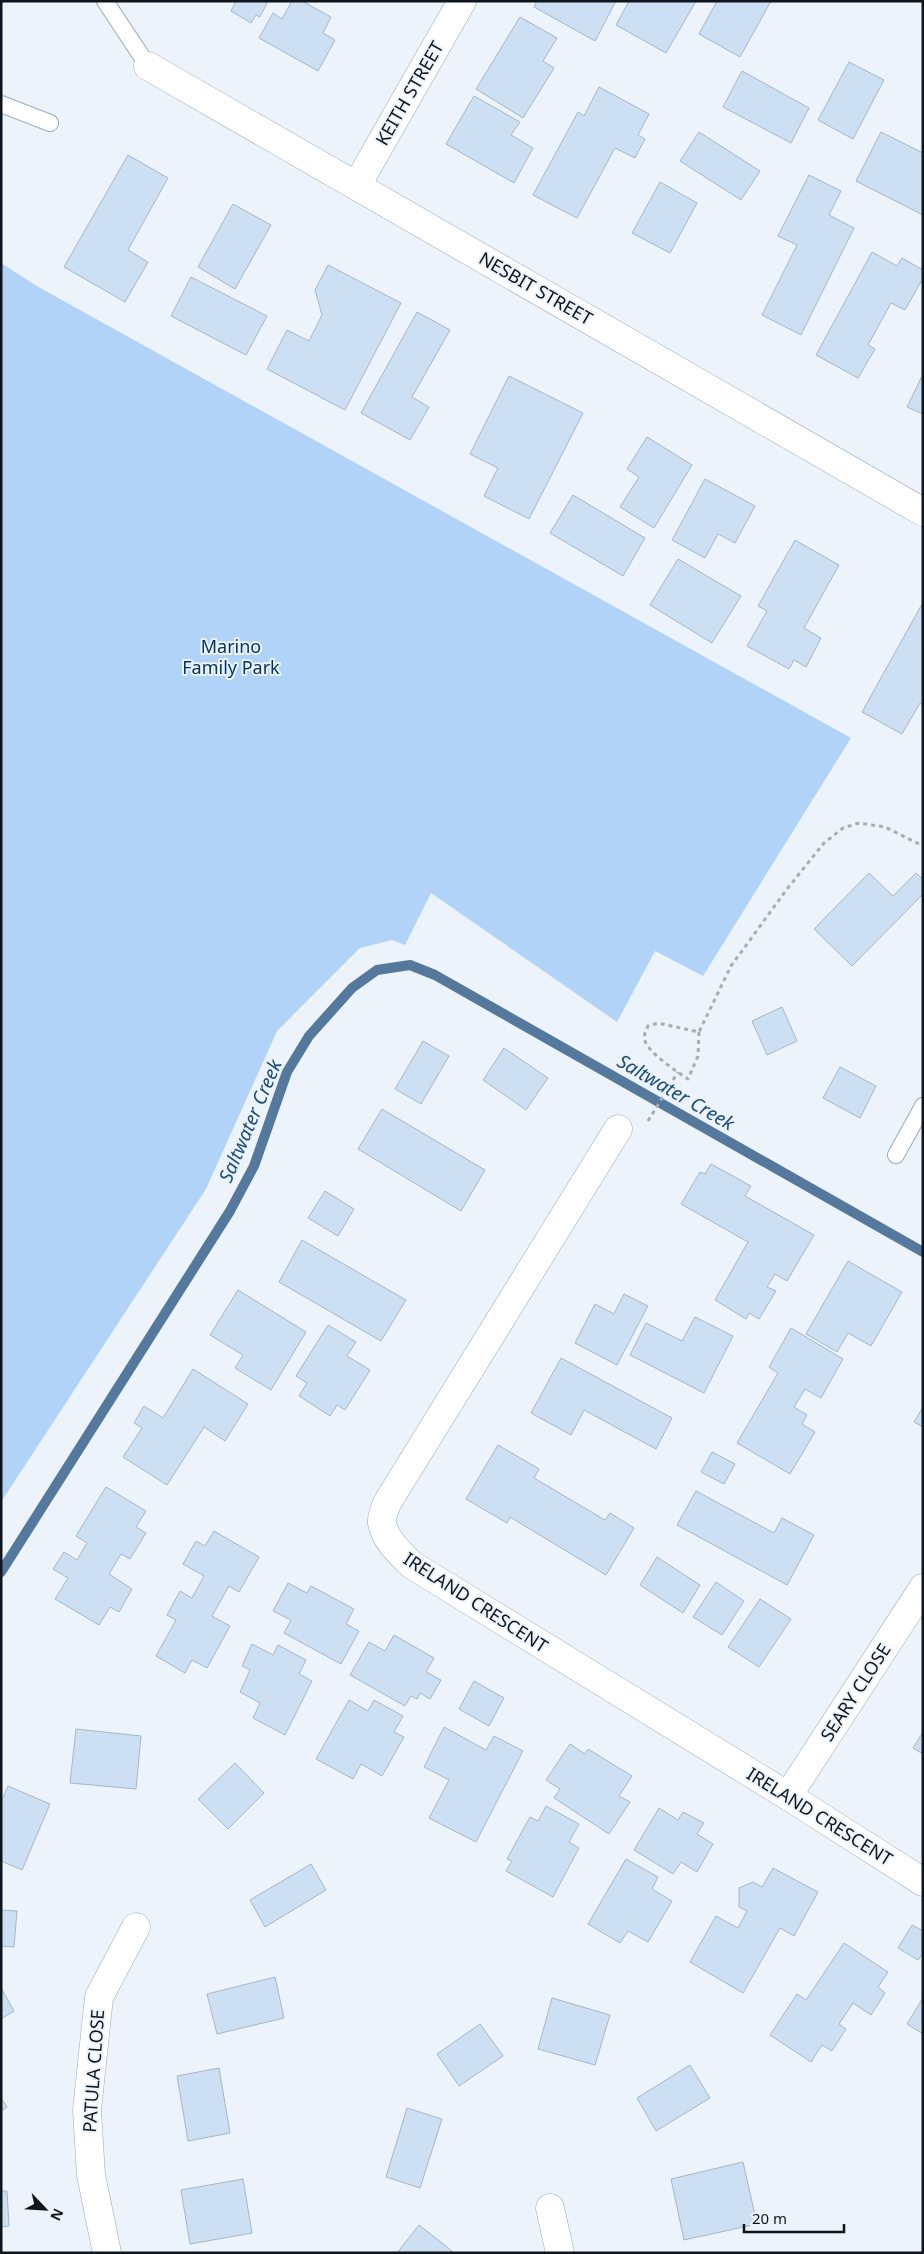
<svg xmlns="http://www.w3.org/2000/svg" width="924" height="2254" font-family="'Noto Sans',sans-serif">
<style>
.green{fill:#b1d3f7}
.lines{fill:none;stroke-linecap:round;stroke-linejoin:round}
.stream{stroke:#55789d;stroke-width:10}
.building{fill:#cddff2;stroke:#a5b6c9}
.lane-casing{stroke:#99aabd;stroke-width:18}
.street-casing{stroke:#99aabd;stroke-width:29}
.path{stroke:#a7adb5;stroke-width:3;stroke-dasharray:4 4;stroke-linecap:butt}
.lane{stroke:#fff;stroke-width:16}
.street{stroke:#fff;stroke-width:28}
.labels{text-anchor:middle;dominant-baseline:central;stroke-width:4;stroke-linejoin:round;paint-order:stroke}
.street-label{font-size:18px;fill:#0f151c;stroke:#ecf3fb}
.park-label{font-size:18px;fill:#003865;stroke:#ecf3fb}
.water-label{font-size:19px;font-style:italic;fill:#194c7b;stroke:#ecf3fb}
</style>
<rect width="100%" height="100%" fill="#ecf3fb"/>
<path class="green" d="M1,263L35,285L851,738L703,976L655,951L617,1022L431,893L405,945L392,940L360,948L277,1031L206,1189L1,1502Z"/>
<g class="lines">
<path class="stream" d="M1,1572L230,1211L254,1166L287,1072L309,1036L352,988L377,970L410,965L435,975L923,1252"/>
</g>
<path class="building" d="M232,1H268L260,17L256,15L251,23L231,11L235,3Z
M292,1H302L331,17L323,33L335,40L318,71L259,38L273,13L282,19Z
M537,1H616L595,41L534,7Z
M629,1H696L666,53L616,25Z
M717,1H771L740,57L699,34Z
M520,17L557,38L543,61L554,68L523,118L476,89Z
M849,62L884,80L853,139L818,120Z
M742,71L809,108L791,143L723,107Z
M599,87L649,114L638,135L645,139L635,158L615,148L577,218L533,195L578,112L584,116Z
M474,96L520,122L511,135L533,148L514,183L446,144Z
M699,132L760,171L741,200L680,161Z
M881,132L923,153V215L856,181Z
M128,155L168,178L128,250L148,262L125,302L64,267Z
M809,175L841,191L829,215L854,228L801,335L762,315L797,245L778,236Z
M660,182L697,203L670,253L632,233Z
M233,204L271,225L235,289L198,267Z
M872,252L897,266L902,258L923,270V278L905,310L891,303L868,345L875,349L858,378L816,355Z
M328,265L401,303L345,410L267,369L287,330L309,341L322,315L315,290Z
M191,277L267,316L246,355L171,316Z
M417,312L450,330L412,397L429,407L410,440L361,413Z
M923,374V414L907,407Z
M509,376L583,413L529,519L484,496L498,468L470,454Z
M647,437L692,465L654,528L620,507L639,477L627,469Z
M705,479L755,506L735,543L718,534L705,558L672,540Z
M573,495L645,538L623,576L550,533Z
M795,540L839,565L804,628L821,638L806,667L794,660L789,669L747,646L767,611L758,606Z
M678,559L741,596L712,643L650,605Z
M922,604L923,705L920,703L902,734L862,712Z
M869,873L893,896L916,873L923,879V894L852,966L814,929Z
M782,1007L797,1041L767,1055L752,1021Z
M423,1041L449,1056L421,1104L395,1089Z
M504,1048L548,1078L526,1110L483,1080Z
M840,1067L876,1086L860,1118L823,1098Z
M382,1109L485,1170L461,1211L358,1149Z
M711,1164L751,1186L745,1196L814,1235L787,1281L775,1274L767,1287L776,1291L759,1319L749,1313L746,1319L715,1300L748,1242L681,1204L700,1172L705,1174Z
M325,1191L354,1209L338,1236L308,1218Z
M302,1240L406,1300L381,1341L279,1282Z
M848,1261L902,1292L871,1346L848,1333L837,1352L806,1334Z
M238,1290L306,1332L271,1390L235,1368L243,1355L210,1335Z
M624,1294L648,1306L617,1365L575,1343L595,1304L614,1314Z
M695,1317L733,1336L704,1393L630,1355L646,1323L682,1341Z
M328,1325L356,1342L347,1356L370,1370L345,1410L337,1405L330,1416L299,1396L307,1383L296,1376Z
M791,1328L843,1359L821,1398L805,1389L794,1407L807,1415L802,1424L815,1432L790,1474L737,1443L778,1373L769,1367Z
M561,1358L672,1418L656,1449L584,1410L571,1435L531,1413Z
M193,1369L248,1404L225,1441L204,1427L167,1485L123,1457L142,1428L134,1423L144,1406L163,1418Z
M923,1407V1427L914,1422Z
M498,1445L539,1469L534,1478L605,1520L610,1513L634,1528L606,1575L510,1517L507,1523L466,1499Z
M712,1452L735,1464L724,1484L701,1472Z
M106,1487L146,1511L136,1527L146,1533L130,1559L121,1554L109,1574L132,1589L119,1612L110,1607L99,1625L55,1599L68,1578L53,1569L64,1552L77,1560L87,1543L76,1536Z
M696,1491L774,1533L782,1518L814,1535L787,1585L677,1525Z
M214,1531L259,1557L239,1592L229,1586L212,1616L230,1626L207,1668L192,1660L185,1673L156,1656L176,1620L167,1615L180,1591L192,1598L204,1576L183,1564L196,1541L205,1546Z
M657,1557L700,1585L683,1613L640,1585Z
M716,1582L744,1601L722,1635L693,1617Z
M288,1583L307,1593L311,1586L354,1609L346,1624L359,1631L341,1664L284,1633L291,1620L273,1611Z
M760,1599L791,1619L759,1667L728,1647Z
M394,1635L434,1658L426,1672L441,1680L430,1699L420,1693L417,1699L411,1696L405,1706L350,1675L369,1642L385,1651Z
M252,1644L273,1655L278,1645L306,1660L299,1674L312,1681L285,1735L253,1718L260,1703L240,1692L250,1670L242,1666Z
M474,1681L504,1698L489,1726L459,1709Z
M349,1700L368,1711L374,1700L403,1716L394,1732L404,1737L382,1776L361,1764L353,1779L316,1759Z
M444,1727L486,1750L494,1736L523,1751L476,1842L429,1818L449,1780L424,1767Z
M76,1729L141,1736L136,1789L70,1783Z
M923,1732V1754L913,1748Z
M570,1744L585,1754L588,1749L632,1776L619,1796L630,1802L609,1834L554,1798L560,1789L546,1780Z
M235,1763L264,1793L228,1829L198,1799Z
M8,1786L50,1804L22,1870L1,1861V1802Z
M546,1806L579,1824L569,1842L579,1848L553,1897L506,1871L512,1861L507,1859L530,1817L538,1821Z
M659,1808L678,1820L683,1812L704,1823L697,1834L713,1844L697,1872L681,1862L673,1874L634,1850Z
M626,1859L658,1877L652,1889L672,1901L648,1942L628,1931L620,1943L588,1924Z
M311,1864L326,1890L265,1927L250,1900Z
M773,1868L818,1892L794,1936L780,1928L743,1993L690,1962L716,1916L738,1928L747,1911L739,1907V1888L753,1882L762,1887Z
M1,1910L17,1911L14,1947L1,1946Z
M912,1925L923,1931V1953L918,1960L898,1948Z
M844,1943L888,1972L878,1987L885,1993L871,2015L853,2003L839,2024L846,2029L832,2051L822,2045L811,2062L770,2035L797,1994L806,2000Z
M275,1977L284,2018L217,2034L207,1994Z
M1,1988L14,2011L1,2019Z
M552,1998L610,2015L595,2065L538,2049Z
M923,1998V2034L907,2024Z
M480,2024L503,2056L459,2086L437,2054Z
M690,2065L710,2098L656,2131L637,2098Z
M219,2068L230,2133L188,2141L177,2076Z
M1,2098L7,2107L1,2111Z
M407,2108L442,2119L420,2188L386,2177Z
M743,2162L757,2224L684,2240L671,2179Z
M243,2179L252,2233L190,2244L181,2190Z
M1,2191H7L9,2226L1,2227Z
M419,2225L452,2251L451,2253H397Z"/>
<g class="lines">
<defs>
<path id="lane" d="M105,1L148,66
M1,104L50,123
M896,1155L923,1106"/>
<path id="street" d="M148,66L923,512
M357,185L462,1
M618,1129L387,1503C385,1509 381,1517 382,1523C385,1540 400,1553 412,1565L788,1796L923,1882
M788,1796L923,1588
M550,2208L560,2253
M107,2253L91,2175L87,2110L99,1997L136,1927"/>
</defs>
<use href="#lane" class="lane-casing"/>
<use href="#street" class="street-casing"/>
<path class="path" d="M699,1032L698,1056L688,1079C676,1071 650,1054 645,1041C643,1035 646,1031 648,1026L658,1023L699,1032L731,966L787,889L824,843L843,828L859,823L885,827L923,846
M648,1121L678,1072"/>
<use href="#lane" class="lane"/>
<use href="#street" class="street"/>
</g>
<g class="labels">
<g class="street-label">
<text transform="translate(409 93) rotate(-60)">KEITH STREET</text>
<text transform="translate(536 288) rotate(30)">NESBIT STREET</text>
<text transform="translate(476 1602) rotate(33)">IRELAND CRESCENT</text>
<text transform="translate(855 1692) rotate(-57)">SEARY CLOSE</text>
<text transform="translate(820 1816) rotate(32)">IRELAND CRESCENT</text>
<text transform="translate(93 2071) rotate(-86)">PATULA CLOSE</text>
</g>
<g class="park-label">
<text x="231" y="646">Marino<tspan x="231" dy="21">Family Park</tspan></text>
</g>
<g class="water-label">
<text transform="translate(676 1092) rotate(30)">Saltwater Creek</text>
<text transform="translate(250 1121) rotate(-67)">Saltwater Creek</text>
</g>
</g>
<rect width="924" height="2254" fill="none" stroke="#0f151c" stroke-width="5"/>
<g transform="translate(45 2209) rotate(115)" stroke="#ecf3fb" stroke-width="4" paint-order="stroke">
<path d="M0-4L9 19L0 12L-9 19Z" fill="#0f151c"/>
<text y="-8" font-size="14" font-weight="bold" text-anchor="middle" fill="#0f151c">N</text>
</g>
<path d="M744 2224v8h100v-8" fill="none" stroke="#0f151c" stroke-width="2.5"/>
<text x="752" y="2224" font-size="15" fill="#0f151c" stroke="#ecf3fb" stroke-width="4" paint-order="stroke">20 m</text>
</svg>
